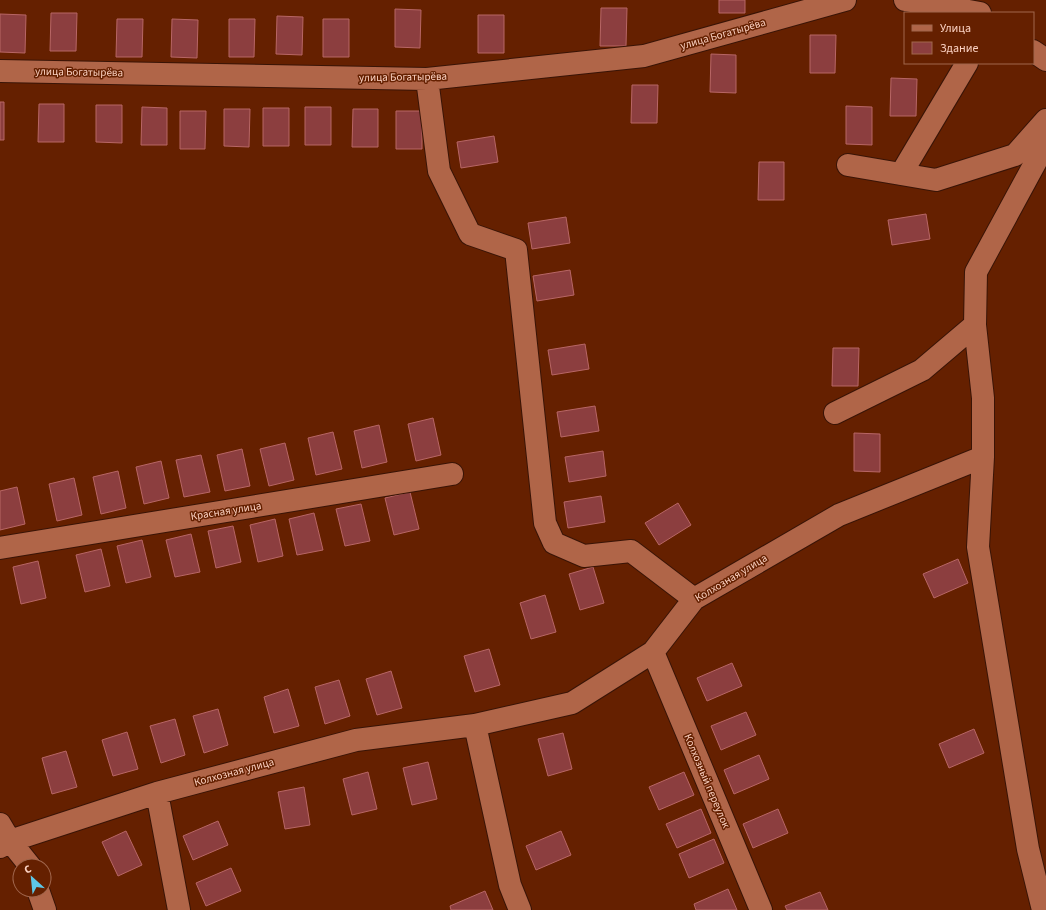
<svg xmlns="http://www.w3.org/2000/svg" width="1046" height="910" font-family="'Source Sans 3',sans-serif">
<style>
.building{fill:#8c3e3f;stroke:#b86665}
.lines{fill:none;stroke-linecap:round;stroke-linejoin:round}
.minor-casing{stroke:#391406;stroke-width:24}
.minor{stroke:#b06548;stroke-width:22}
.labels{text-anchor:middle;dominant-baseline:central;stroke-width:3;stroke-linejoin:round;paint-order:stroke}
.street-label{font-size:11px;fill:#fbd1c1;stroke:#652000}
</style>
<rect width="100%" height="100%" fill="#652000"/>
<path class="building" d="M719,0H745V13H719Z
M601,8H627L626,46H600Z
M395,9L421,10L420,48L395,47Z
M51,13H77L76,51H50Z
M0,14L26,15L25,53L0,52Z
M478,15H504V53H478Z
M277,16L303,17L302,55L276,54Z
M117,19H143L142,57H116Z
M172,19L198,20L197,58L171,57Z
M229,19H255L254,57H229Z
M323,19H349V57H323Z
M810,35H836L835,73H810Z
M711,54L736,55V93L710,92Z
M891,78L917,79L916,116H890Z
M632,85H658L657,123H631Z
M0,102H4V140H0Z
M39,104H64V142H38Z
M96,105H122V143L96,142Z
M846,106L872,107V145L846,144Z
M142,107L167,108V145H141Z
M305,107H331V145H305Z
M263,108H289V146H263Z
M224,109H250L249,147L224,146Z
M353,109H378V147H352Z
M180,111H206L205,149H180Z
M396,111H422V149H396Z
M494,136L498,162L461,168L457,142Z
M759,162H784V200H758Z
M926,214L930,239L892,245L888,220Z
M566,217L570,243L532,249L528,223Z
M570,270L574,295L537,301L533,276Z
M585,344L589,369L552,375L548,350Z
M833,348H859L858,386H832Z
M595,406L599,431L561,437L557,412Z
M433,418L441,455L416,461L408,424Z
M379,425L387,462L362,468L354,431Z
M333,432L342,469L316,475L308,438Z
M854,433L880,434V472L854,471Z
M285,443L294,480L269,486L260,449Z
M242,449L250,486L225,491L217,455Z
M603,451L606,476L569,482L565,457Z
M201,455L210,492L184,497L176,460Z
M161,461L169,498L144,504L136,467Z
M118,471L126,508L101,514L93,477Z
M74,478L82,515L57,521L49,484Z
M17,487L25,524L0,530V491Z
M410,492L419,529L394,535L385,498Z
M601,496L605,522L568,528L564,502Z
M678,503L691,525L659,545L645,523Z
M361,504L370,541L345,546L336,509Z
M314,513L323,550L297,555L289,519Z
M275,519L283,556L258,562L250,525Z
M233,526L241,562L216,568L208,531Z
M191,534L200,572L175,577L166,540Z
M142,540L151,577L126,583L117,546Z
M101,549L110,586L85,592L76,555Z
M958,559L968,583L934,598L923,574Z
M38,561L46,598L21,604L13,567Z
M593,567L604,603L580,610L569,574Z
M545,595L556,632L531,639L520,603Z
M489,649L500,685L475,692L464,656Z
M732,663L742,686L707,701L697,678Z
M391,671L402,708L377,715L366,679Z
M339,680L350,716L325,724L315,687Z
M288,689L299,726L274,733L264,697Z
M218,709L228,745L204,753L193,716Z
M746,712L756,735L721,750L711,726Z
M175,719L185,755L161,763L150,726Z
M974,729L984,753L949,768L939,744Z
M127,732L138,769L113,776L102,740Z
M563,733L572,769L548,776L538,739Z
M66,751L77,787L52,794L42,758Z
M759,755L769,779L734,794L724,770Z
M428,762L437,799L412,805L403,768Z
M368,772L377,809L352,815L343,779Z
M684,772L694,795L659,810L649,787Z
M304,787L310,825L285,829L278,792Z
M701,809L711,833L677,848L666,824Z
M778,809L788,833L753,848L743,824Z
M218,821L228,845L193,860L183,836Z
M126,831L142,865L118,876L102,842Z
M561,831L571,855L536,870L526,846Z
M714,839L724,863L689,878L679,854Z
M231,868L241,891L206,906L196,883Z
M728,889L737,910H696L694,904Z
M485,891L493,910H451L450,906Z
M820,892L828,910H787L785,906Z"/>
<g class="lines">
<defs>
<path id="minor" d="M905,0L980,13
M1033,51L1046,60
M0,71L427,79L644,56L845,0
M427,79L439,171L470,234L516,250L545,523L554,543L584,556L631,551L694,599
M848,165L936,180L1015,155L1046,120
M901,174L967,63
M835,413L922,370L975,325
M0,548L452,474
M653,652L761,910
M475,725L510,885L520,910
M157,793L179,910
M0,824L10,841L30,866
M0,847L10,841L157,793L356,740L475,725L572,703L653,652L694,599L839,515L983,457
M38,890L45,910
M1043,910L1028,849L978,547L983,457V398L975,325L976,272L1046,143"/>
</defs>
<use href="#minor" class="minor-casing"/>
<use href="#minor" class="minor"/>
</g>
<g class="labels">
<g class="street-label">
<text transform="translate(723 34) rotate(-16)">улица Богатырёва</text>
<text transform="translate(79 72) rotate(1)">улица Богатырёва</text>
<text transform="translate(403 77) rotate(-1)">улица Богатырёва</text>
<text transform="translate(226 511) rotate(-9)">Красная улица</text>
<text transform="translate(731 578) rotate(-31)">Колхозная улица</text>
<text transform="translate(234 772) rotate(-15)">Колхозная улица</text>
<text transform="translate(707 781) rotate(67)">Колхозный переулок</text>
</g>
</g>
<rect x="904" y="12" width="130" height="52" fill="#652000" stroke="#a1674d"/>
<rect x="912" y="25" width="20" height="6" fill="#b06548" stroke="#a1674d"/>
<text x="940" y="32" font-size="12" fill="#fbd1c1">Улица</text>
<rect x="912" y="42" width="20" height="12" fill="#8c3e3f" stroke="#a1674d"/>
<text x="940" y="52" font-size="12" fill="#fbd1c1">Здание</text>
<g transform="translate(32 878) rotate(333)"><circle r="19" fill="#652000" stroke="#a1674d"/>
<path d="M0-3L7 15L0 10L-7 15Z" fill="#5dc7e8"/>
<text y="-6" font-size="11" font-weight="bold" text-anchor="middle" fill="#fbd1c1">С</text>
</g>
</svg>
